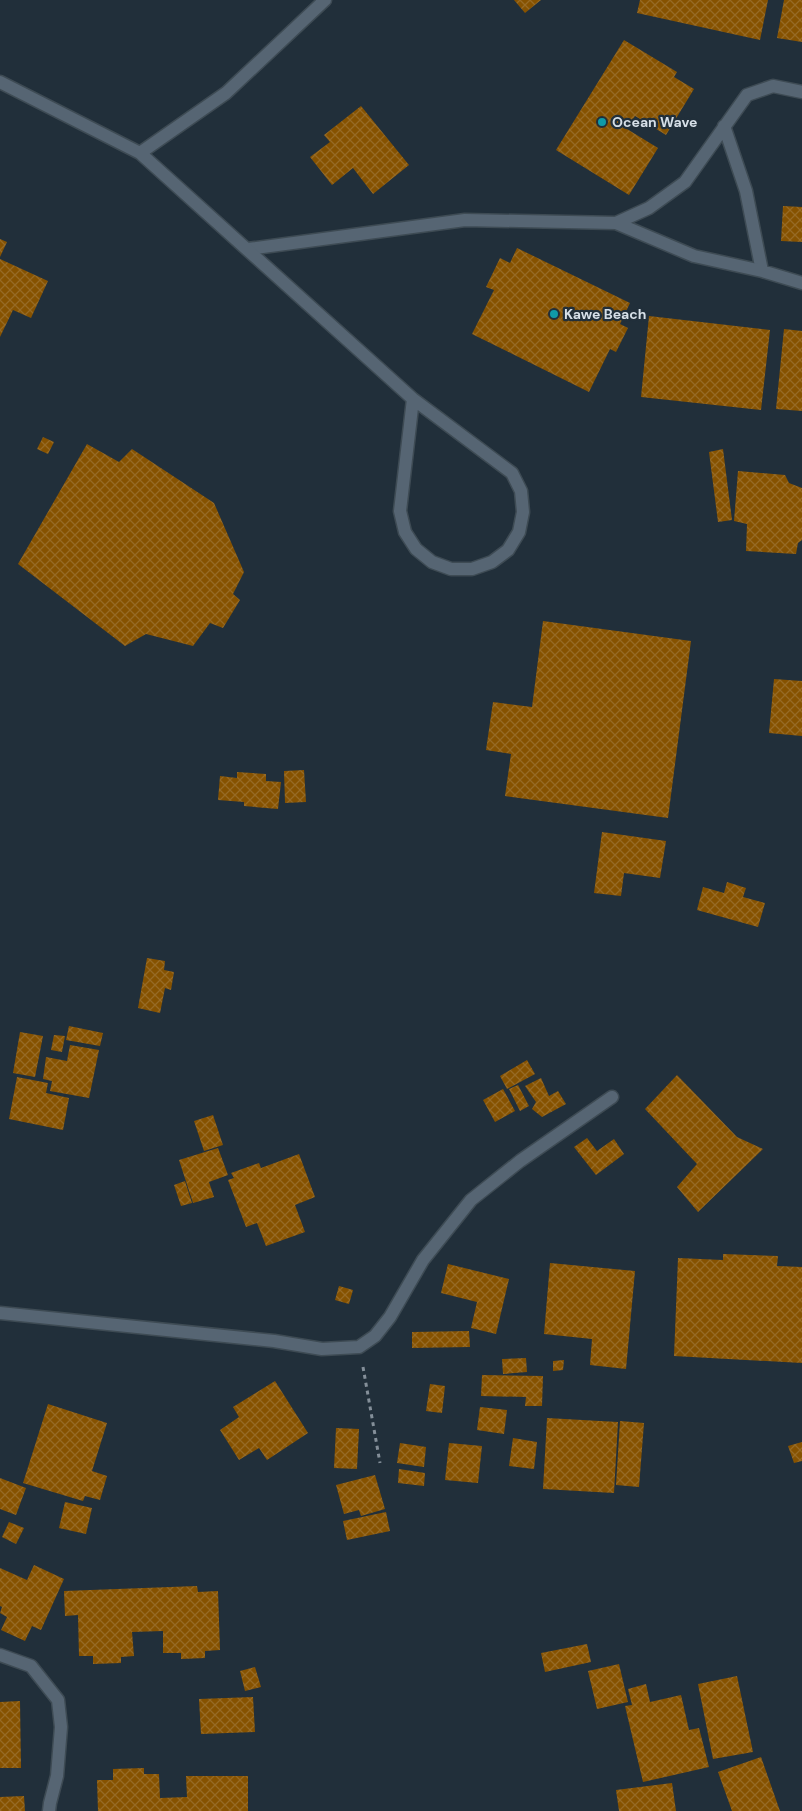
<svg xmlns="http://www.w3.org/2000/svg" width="802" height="1811" font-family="'DM Sans',sans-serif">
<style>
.building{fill:url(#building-cross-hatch)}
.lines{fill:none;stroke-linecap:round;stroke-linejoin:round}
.lane-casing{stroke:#3e4b54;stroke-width:15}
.street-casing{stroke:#3e4b54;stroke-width:15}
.path{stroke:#848f99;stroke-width:3;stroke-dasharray:4 4;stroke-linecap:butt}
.lane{stroke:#566573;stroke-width:12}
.street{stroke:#566573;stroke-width:12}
.culture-dot{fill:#0f9aa8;stroke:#212f3a;stroke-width:2}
.labels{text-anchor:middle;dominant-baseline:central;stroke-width:4.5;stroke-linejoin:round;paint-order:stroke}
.poi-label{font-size:14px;font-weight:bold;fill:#d6dfe7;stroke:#212f3a;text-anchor:start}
</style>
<defs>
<pattern id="building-cross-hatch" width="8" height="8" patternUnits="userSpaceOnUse" patternTransform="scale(1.25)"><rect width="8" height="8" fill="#865200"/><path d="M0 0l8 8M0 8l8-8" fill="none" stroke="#966a25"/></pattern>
</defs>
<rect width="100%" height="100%" fill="#212f3a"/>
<path class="building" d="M514,0H541L525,13Z
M640,0H768L760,40L637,13Z
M784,0H802V42L777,38Z
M624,40L677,72L674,77L694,89L666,135L635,116L627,129L658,148L629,195L556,150Z
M361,106L409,165L373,194L353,168L332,185L310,157L330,142L324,135Z
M783,206L802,207V242L781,241Z
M0,239L7,242L0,257Z
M517,248L630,303L620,324L628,328L616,352L610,349L589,392L472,334L494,290L486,287L500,258L510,263Z
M0,259L48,281L31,318L13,310L0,337Z
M649,316L770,330L761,410L641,397Z
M784,329L802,331V411L776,409Z
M43,437L54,442L48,454L37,449Z
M87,444L119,462L132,449L214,503L244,572L233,594L240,600L223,628L210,623L193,646L146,634L125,646L18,564Z
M723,449L732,520L718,522L709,452Z
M738,471L785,475L789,483L802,488V540L798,543L796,554L746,551L747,524L734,521Z
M543,621L691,641L668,818L505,796L511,754L486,750L493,702L532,707Z
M774,679L802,681V736L769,733Z
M304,770L306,802L285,803L284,771Z
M237,772L266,774V781L281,782L278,809L244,806V802L218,800L220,776L237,778Z
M602,832L666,841L660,878L624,873L621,896L594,893Z
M727,882L746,888L743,897L765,903L758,927L697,910L703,887L724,893Z
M147,958L165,961L164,970L174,972L171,990L165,988L160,1013L138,1008Z
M69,1026L103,1033L100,1046L66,1040Z
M20,1032L43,1036L35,1077L13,1073Z
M54,1035L65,1036L62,1052L51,1050Z
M70,1045L99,1050L89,1098L50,1091L52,1081L43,1079L46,1057L67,1061Z
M527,1060L535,1074L507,1089L500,1076Z
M677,1075L737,1137L763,1149L698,1212L677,1187L697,1164L645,1109Z
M17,1077L48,1083L46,1093L69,1098L63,1130L9,1119Z
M541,1078L549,1096L558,1091L566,1104L542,1117L532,1109L536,1102L525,1086Z
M518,1085L529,1106L520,1111L509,1089Z
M503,1089L515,1111L495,1122L483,1100Z
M213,1115L223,1145L204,1151L194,1121Z
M587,1138L597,1151L614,1139L624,1154L596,1175L574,1147Z
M218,1148L228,1175L209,1182L214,1197L193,1203L179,1160Z
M299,1154L315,1197L295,1205L305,1232L266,1246L257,1223L246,1227L228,1180L234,1178L231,1173L259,1163L261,1168Z
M185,1181L192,1203L181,1206L174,1185Z
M723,1254L778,1256L777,1266L802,1267V1363L674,1356L678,1258L723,1260Z
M550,1263L635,1271L626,1369L590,1365L592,1339L544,1334Z
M448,1264L509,1279L496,1334L471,1328L477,1302L441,1293Z
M339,1286L353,1290L349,1304L335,1300Z
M469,1331L470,1347L412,1348V1332Z
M526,1358L527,1372L503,1374L502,1359Z
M564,1360L563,1370L553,1371V1361Z
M482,1375L543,1376L542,1406H525L526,1397L481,1396Z
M275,1381L308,1433L267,1460L259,1448L239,1460L220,1430L239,1417L233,1407Z
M430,1384L445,1386L442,1413L426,1411Z
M48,1404L107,1423L92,1471L107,1476L100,1500L85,1496L83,1501L23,1483Z
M480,1407L507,1410L504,1434L477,1430Z
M547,1418L618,1422L614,1493L543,1489Z
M620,1421L644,1423L639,1487L616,1485Z
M336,1428L359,1429L357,1469L334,1468Z
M513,1438L537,1442L534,1469L509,1466Z
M802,1442V1461L794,1463L788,1446Z
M400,1443L426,1447L424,1467L397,1463Z
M449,1443L482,1446L478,1483L445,1480Z
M399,1469L425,1473L424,1486L398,1483Z
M375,1475L385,1509L361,1516L359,1510L344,1514L336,1485Z
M0,1478L26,1488L16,1515L0,1509Z
M65,1502L92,1508L86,1534L59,1528Z
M386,1512L390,1531L347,1540L343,1521Z
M9,1522L24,1528L16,1544L2,1537Z
M34,1565L64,1579L41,1630L32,1626L25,1641L1,1630L7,1617L0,1613L2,1607L0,1606V1568L27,1580Z
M197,1586L198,1592L218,1591L220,1650L205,1651V1658L181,1659V1653H163V1631L132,1632L134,1656L121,1657V1663L93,1664V1656H79L78,1615L65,1616L64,1591Z
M587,1644L591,1662L545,1672L541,1653Z
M619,1664L628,1702L597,1709L588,1671Z
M255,1667L261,1687L245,1691L240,1671Z
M737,1676L753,1752L713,1759L698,1684Z
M646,1684L650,1702L681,1695L689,1730L699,1728L709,1767L643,1782L625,1706L632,1705L628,1689Z
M253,1697L255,1732L201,1734L199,1699Z
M20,1701L21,1768H0V1702Z
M761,1757L780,1811H732L718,1772Z
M144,1768V1774H159L160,1798L187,1797L186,1776H248V1811H98L97,1780H113V1769Z
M672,1783L676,1811H619L616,1790Z
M24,1796L25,1811H0V1797Z"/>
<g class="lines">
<defs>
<path id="lane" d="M724,126L746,191L762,271
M616,223L694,256L762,271L802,283
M248,249L465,220L616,223L649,208L685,182L747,95L773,86L802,92"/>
<path id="street" d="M0,82L140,153L413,399L512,473L521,491L523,512L519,532L508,550L492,562L472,569H451L432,562L416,549L405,532L400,511L413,399
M140,153L226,93L325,0
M0,1313L274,1341L322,1349L359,1347L375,1336L390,1317L423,1260L471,1200L520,1161L612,1097
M0,1655L31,1666L58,1700L61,1727L57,1776L50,1803L49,1811"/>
</defs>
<use href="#lane" class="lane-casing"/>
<use href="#street" class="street-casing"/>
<path class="path" d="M363,1367L380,1463"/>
<use href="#lane" class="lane"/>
<use href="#street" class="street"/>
</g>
<g class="culture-dot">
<circle cx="602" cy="122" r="5"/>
<circle cx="554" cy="314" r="5"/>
</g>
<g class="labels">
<g class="poi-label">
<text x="612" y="122">Ocean Wave</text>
<text x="564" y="314">Kawe Beach</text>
</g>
</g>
</svg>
